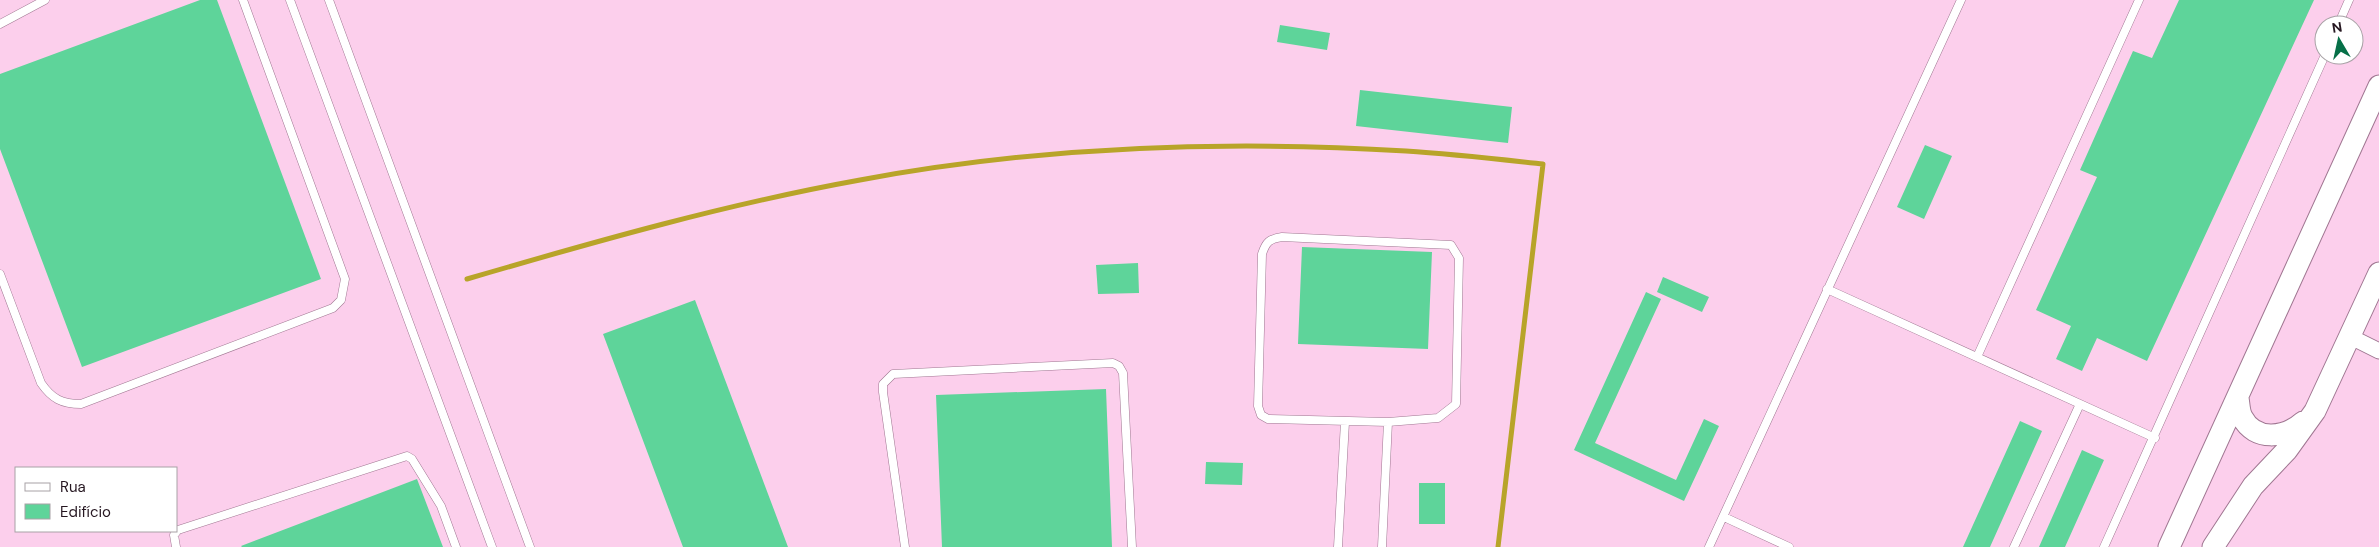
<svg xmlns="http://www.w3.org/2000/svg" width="2379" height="547" font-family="'DM Sans',sans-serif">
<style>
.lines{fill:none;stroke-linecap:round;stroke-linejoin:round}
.stream{stroke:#b8a429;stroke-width:5}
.building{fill:#5ed49a}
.lane-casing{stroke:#a07792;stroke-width:9}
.street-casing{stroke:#a07792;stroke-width:17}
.secondary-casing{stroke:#a07792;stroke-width:23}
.lane{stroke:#fff;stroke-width:8}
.street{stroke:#fff;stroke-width:15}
.secondary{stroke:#fff;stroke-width:21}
</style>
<rect width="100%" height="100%" fill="#fccfec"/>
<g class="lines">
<path class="stream" d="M467,279C597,241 727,204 860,180C1037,147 1226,140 1406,151C1452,154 1497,159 1543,164L1498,547"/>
</g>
<path class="building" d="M200,0H217L321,279L82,367L0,149V74Z
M2179,0H2314L2147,361L2097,338L2082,371L2056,359L2071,326L2036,310L2097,177L2080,170L2133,51L2152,58Z
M1280,25L1330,33L1327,50L1277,42Z
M1360,90L1512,107L1508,143L1356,126Z
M1925,145L1952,156L1924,219L1897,207Z
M1302,247L1432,252L1428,349L1298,344Z
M1138,263L1139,293L1098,294L1096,265Z
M1663,277L1709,297L1702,312L1657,292Z
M1646,292L1661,299L1595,443L1676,480L1704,419L1719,426L1684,501L1574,450Z
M695,300L788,547H683L603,334Z
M1106,389L1112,547H942L936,395Z
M2020,421L2042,431L1990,547H1963Z
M2082,450L2104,460L2065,547H2039Z
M1206,462L1243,463L1242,485L1205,484Z
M417,479L443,547H242L241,546Z
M1419,483H1445V524H1419Z"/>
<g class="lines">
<defs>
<path id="lane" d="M290,0L492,547
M329,0L530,547
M0,24L45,0
M2338,25L2349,0
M1282,237L1451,245L1459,258L1456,404L1438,418L1388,422L1268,419L1261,415L1258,406L1262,254C1266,242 1269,239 1282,237Z
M0,274L41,383C52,399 62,404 81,404L333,308L341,300L345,279L243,0
M1827,289L2155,438
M1977,357L2139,0
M1724,517L1789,547
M176,547L174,535L178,530L407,456L412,459L441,506L456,547
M905,547L883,392V384L893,374L1113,363L1119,366L1123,373L1132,547
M1338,547L1345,422
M1382,547L1388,422
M1709,547L1961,0
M2014,547L2080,404
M2104,547L2325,55"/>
<path id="street" d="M2351,337L2379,351"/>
<path id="secondary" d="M2238,398C2239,403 2239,412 2242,417C2255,442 2285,438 2303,422
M2169,547L2379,86
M2213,547L2253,486L2287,450L2315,411L2379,273"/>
</defs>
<use href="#lane" class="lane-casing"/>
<use href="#street" class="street-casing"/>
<use href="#secondary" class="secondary-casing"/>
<use href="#lane" class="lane"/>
<use href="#street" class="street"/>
<use href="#secondary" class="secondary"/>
</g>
<rect x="15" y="467" width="162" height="65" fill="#ffffff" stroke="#a8a2a6"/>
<rect x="25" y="483" width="25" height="8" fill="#ffffff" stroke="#a8a2a6"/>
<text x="60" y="492" font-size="15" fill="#261721">Rua</text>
<rect x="25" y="504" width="25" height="15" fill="#5ed49a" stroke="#a8a2a6"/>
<text x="60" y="517" font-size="15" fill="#261721">Edifício</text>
<g transform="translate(2339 40) rotate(351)"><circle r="24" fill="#ffffff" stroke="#a8a2a6"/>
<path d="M0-4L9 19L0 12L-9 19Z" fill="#067048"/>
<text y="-8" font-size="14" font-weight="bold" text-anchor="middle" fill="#261721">N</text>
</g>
</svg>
